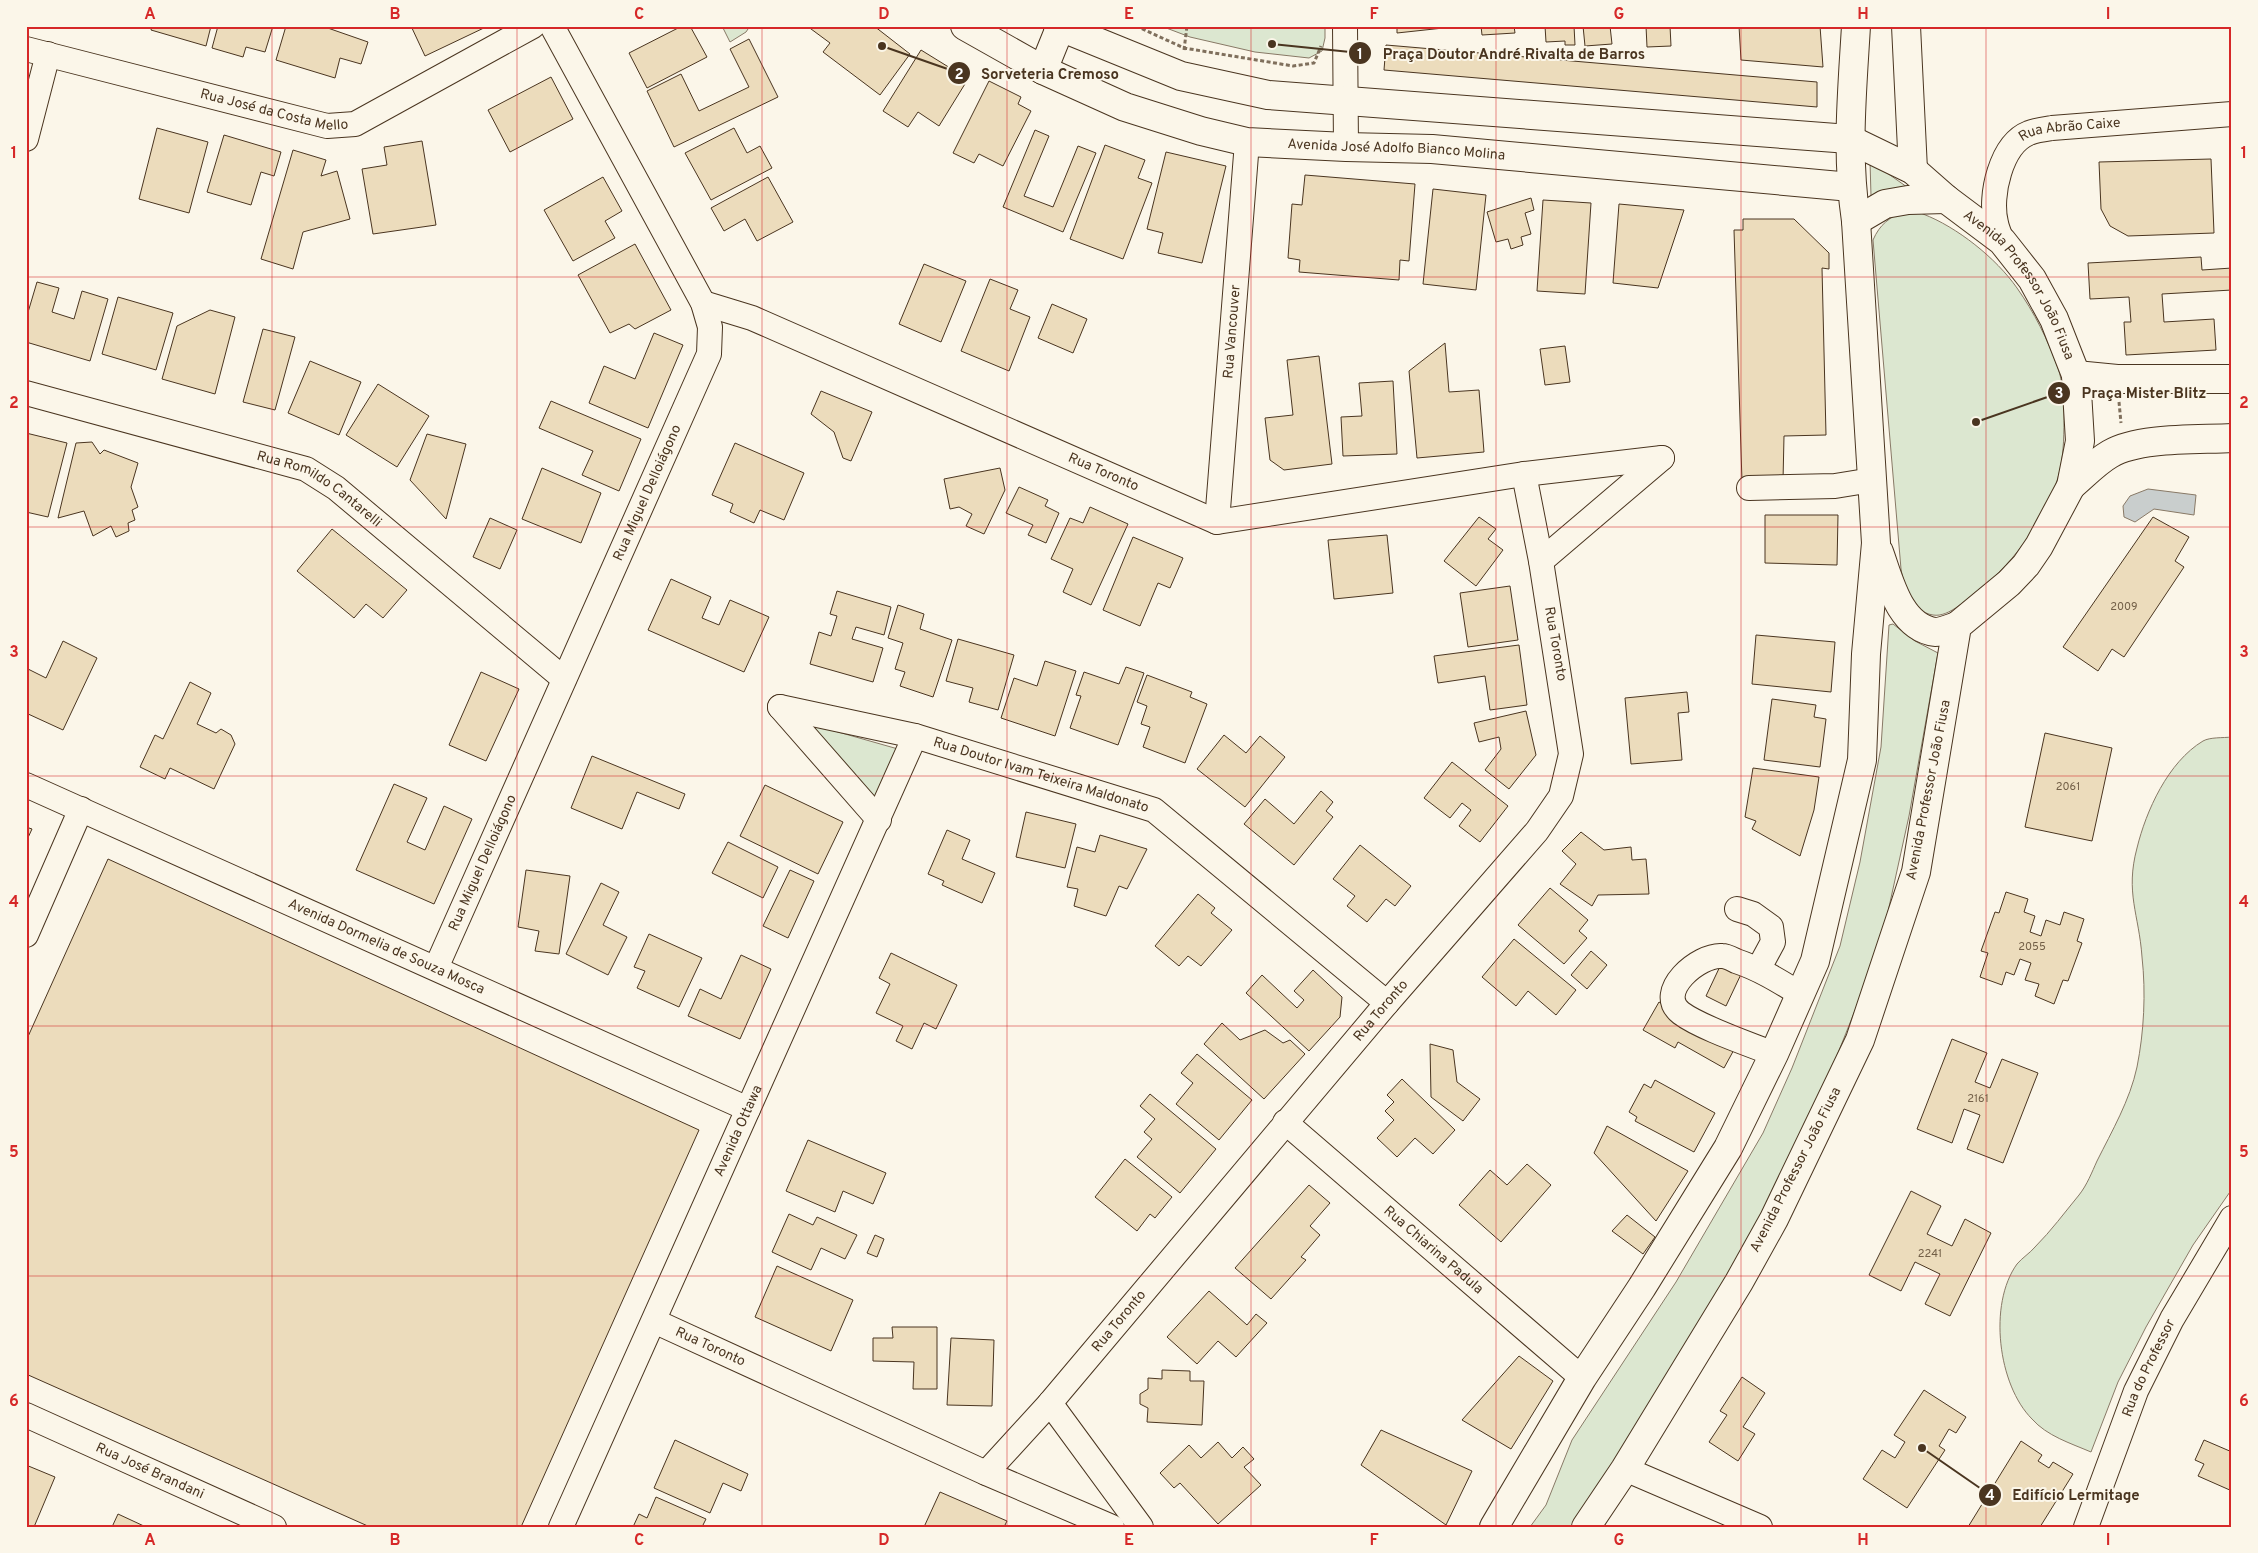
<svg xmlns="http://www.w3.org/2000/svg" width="2258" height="1553" font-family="Overpass,sans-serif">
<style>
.green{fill:#dce7d0;stroke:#887966}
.water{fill:#c9cecd;stroke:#887966}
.building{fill:#ecdcbc;stroke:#4a3520}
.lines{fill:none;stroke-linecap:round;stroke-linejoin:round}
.minor-casing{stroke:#4a3520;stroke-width:26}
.major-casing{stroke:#4a3520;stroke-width:30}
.path{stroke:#7f6f5c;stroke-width:3;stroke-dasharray:4 2.5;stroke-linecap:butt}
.minor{stroke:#fbf6e9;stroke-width:24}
.major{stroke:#fbf6e9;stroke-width:28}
.grid{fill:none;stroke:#d62828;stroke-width:1;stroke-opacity:0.55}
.labels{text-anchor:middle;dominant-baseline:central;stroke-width:4;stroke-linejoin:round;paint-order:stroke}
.number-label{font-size:11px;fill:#725f47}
.street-label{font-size:14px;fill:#4a3520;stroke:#fbf6e9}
.leader{fill:none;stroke:#4a3520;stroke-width:2}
.callout-dot{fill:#4a3520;stroke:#fbf6e9;stroke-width:2}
.mark-label{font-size:15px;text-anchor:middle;font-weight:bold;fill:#fff}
.callout-label{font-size:15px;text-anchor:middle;font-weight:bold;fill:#4a3520;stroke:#fbf6e9;stroke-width:4;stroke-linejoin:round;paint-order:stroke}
.neatline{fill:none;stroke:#d62828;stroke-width:2}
.grid-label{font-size:16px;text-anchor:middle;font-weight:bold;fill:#d62828}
</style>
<rect width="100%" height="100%" fill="#fbf6e9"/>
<path class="green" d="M722,26H750L746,32L730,42Z
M1161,26H1325V38L1322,51L1309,58L1255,52L1190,37Z
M1870,161L1907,187L1871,196Z
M1904,211C1910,212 1917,211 1923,214C1957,227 1996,258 2017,288C2034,312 2048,340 2058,368C2063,382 2063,399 2064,413C2064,433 2064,451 2060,470C2051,510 2014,564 1981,588C1969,597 1949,618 1933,615C1912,612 1904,586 1901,569L1873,240C1880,224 1889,218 1904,211Z
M1893,624L1915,641L1938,653L1909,816L1880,948L1818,1103L1758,1228L1612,1464L1572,1527H1530L1546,1505L1572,1440L1676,1282L1763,1133L1792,1068L1840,946L1860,862L1881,747L1889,625Z
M810,724L898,749L875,798Z
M2232,737V1189L2193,1245L2146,1327L2118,1382L2091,1452C2070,1443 2047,1436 2032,1419C1998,1385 1988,1304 2017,1264C2022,1258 2030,1253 2035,1247C2051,1231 2065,1212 2079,1195C2087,1185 2092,1172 2097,1161C2112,1131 2130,1100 2137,1067C2144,1032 2146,993 2142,957C2139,914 2125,893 2137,848C2146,811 2168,762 2203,741C2210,737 2223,738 2232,737Z"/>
<path class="water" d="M2148,489L2196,495L2194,515L2154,509L2135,522L2124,517L2123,506L2130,496Z"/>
<path class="building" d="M152,26H211L206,46L151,30Z
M218,26H273L265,52L246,47L243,57L212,48Z
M286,26H322L368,42L361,64L340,58L335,78L276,60Z
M411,26H488L425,56Z
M682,26H690L707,57L647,88L629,53Z
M807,26H874L910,54L880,95L823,52L830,43Z
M1397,26H1462L1397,33Z
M1481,26H1514L1515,33L1482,35Z
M1545,26H1574L1575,45H1565V41L1546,42Z
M1583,26H1610L1612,44L1585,46Z
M1646,26H1670L1671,46L1647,47Z
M1739,26H1820L1823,67L1741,60Z
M749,39L778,97L674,147L647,91L681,74L699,111L749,87L730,49Z
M1386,45L1817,82V107L1384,70Z
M921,50L968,79L939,126L918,112L908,127L883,111Z
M551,77L573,119L510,152L488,110Z
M989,81L1021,97L1018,104L1031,111L1003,166L979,154L974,163L953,153Z
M157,128L208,142L189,213L139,199Z
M734,128L747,153L760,146L772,168L711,200L685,153Z
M1035,130L1049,136L1024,196L1053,207L1078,146L1096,153L1063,232L1003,207Z
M224,135L281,152L274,176L261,172L251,205L207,192Z
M422,141L436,225L373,234L362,169L387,165L384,147Z
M1105,145L1145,160L1138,178L1152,183L1123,259L1070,239Z
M293,150L326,160L321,176L337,171L350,219L303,232L293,269L261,259Z
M1166,152L1226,166L1202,263L1158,253L1163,233L1147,229Z
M2211,159L2214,233L2128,236L2110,226L2101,209L2099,162Z
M1305,175L1415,184L1409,261L1400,260L1399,280L1299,272L1300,260L1288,258L1292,204L1302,205Z
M603,177L622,211L605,221L615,238L573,261L544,210Z
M768,177L793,222L757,241L745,219L724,231L711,208Z
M1433,189L1486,195L1476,290L1423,284Z
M1531,198L1534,210L1525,213L1531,234L1521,237L1523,245L1511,249L1508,239L1496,242L1487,212Z
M1543,200L1591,203L1585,294L1537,291Z
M1619,204L1684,210L1658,288L1613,283Z
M1743,219H1794L1829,253V269L1822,268L1826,435L1784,436L1783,481L1742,482L1734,230H1743Z
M635,244L671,310L635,329L629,324L610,333L578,275Z
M2201,257L2202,270L2232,268V290L2162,294L2164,322L2214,319L2216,350L2126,355L2124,322H2131L2129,297L2090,299L2088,263Z
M924,264L966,281L941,342L899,324Z
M990,279L1018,290L1010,309L1030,317L1009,371L961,351Z
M37,282L59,288L52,312L74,319L82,291L108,299L90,361L26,342V319Z
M118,297L173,313L156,370L102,354Z
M1052,304L1087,319L1073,353L1038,338Z
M210,310L235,317L215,394L162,379L177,326Z
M263,329L295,337L275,410L243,402Z
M654,333L683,345L648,428L589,403L604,366L635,379Z
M1445,343L1449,392L1479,390L1484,452L1417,458L1409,371Z
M1565,346L1570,382L1545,385L1540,349Z
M1319,356L1332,464L1284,470L1270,460L1265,418L1293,415L1287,360Z
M310,361L361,382L339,435L288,413Z
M1393,381L1397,454L1343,456L1341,417L1362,416L1359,383Z
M378,384L429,416L397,467L346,435Z
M821,391L872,412L851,461L843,458L834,432L811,414Z
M551,401L641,439L619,491L582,475L593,451L539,428Z
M26,433L67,443L48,517L26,512Z
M427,434L466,444L446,519L410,480Z
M92,442L100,454L104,450L138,463L131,487L138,507L132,510L135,520L128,523L129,531L116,537L111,526L93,536L84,511L58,518L76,443Z
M735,443L804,473L784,520L760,510L754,523L730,512L733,504L712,495Z
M542,468L601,493L581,543L522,519Z
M1000,468L1005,490L984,534L966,526L972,514L959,507L950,509L944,479Z
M1019,487L1048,500L1045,506L1059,513L1046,543L1028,535L1033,525L1006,513Z
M1090,507L1128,524L1091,605L1063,592L1073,569L1051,559L1070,518L1083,523Z
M1765,515H1838L1837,565L1765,563Z
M1479,517L1496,529L1488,539L1503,550L1476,586L1444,561Z
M2153,517L2189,537L2175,561L2184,567L2124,657L2112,649L2098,671L2063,647Z
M490,518L517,530L500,569L473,557Z
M332,529L407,590L383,618L366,604L354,618L297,571Z
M1387,535L1393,593L1334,599L1328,540Z
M1133,537L1183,558L1170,588L1158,583L1140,626L1103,610Z
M671,579L711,597L702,618L719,625L730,600L769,617L744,672L648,630Z
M1510,586L1518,640L1468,647L1460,593Z
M837,591L891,607L884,635L856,627L852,639L883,648L873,682L810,664L819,632L831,636L837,616L830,614Z
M898,605L924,614L920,629L952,640L933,697L900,686L905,672L895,669L903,643L888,638Z
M1756,635L1835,642L1831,692L1752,684Z
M958,639L1014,655L998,710L969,702L973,688L946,681Z
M63,641L97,658L63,730L26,713V668L46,678Z
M1519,645L1527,705L1490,710L1485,676L1438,683L1434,656Z
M1045,661L1076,671L1055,736L1001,718L1014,678L1037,686Z
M1126,667L1144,673L1118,745L1070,728L1081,696L1076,695L1084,672L1119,684Z
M481,672L519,689L486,761L449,745Z
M1147,675L1192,692L1190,697L1207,704L1185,763L1143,747L1150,727L1141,724L1147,706L1137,702Z
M190,682L211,693L197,724L216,733L221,729L231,735L235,744L214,789L170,768L165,779L140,767L155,735L163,739Z
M1687,692L1689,712L1678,713L1682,760L1631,764L1625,698Z
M1772,699L1816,705L1814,717L1826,719L1820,767L1764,760Z
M1526,711L1536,755L1509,789L1485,770L1501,749L1499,737L1479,742L1474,723Z
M2045,733L2112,748L2092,841L2025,827Z
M1224,735L1246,753L1260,736L1285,757L1245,807L1197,769Z
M592,756L685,794L679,809L637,792L622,829L571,808Z
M1452,762L1508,806L1480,842L1459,826L1471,810L1462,803L1450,818L1424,798Z
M1753,768L1819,777L1814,810L1800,856L1752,829L1756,821L1745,817Z
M394,784L427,798L407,842L425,850L444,806L472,819L434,904L356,870Z
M765,785L843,822L818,874L740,836Z
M1321,791L1333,802L1326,811L1333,817L1294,865L1244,824L1265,799L1294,824Z
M1026,812L1076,824L1065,868L1016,857Z
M26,827L32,829L26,842Z
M947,830L970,840L962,859L995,873L982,903L942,885L944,881L928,874Z
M1581,832L1604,850L1631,847L1632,860L1646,859L1649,894L1598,895L1592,906L1560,884L1576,864L1562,851Z
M1100,835L1147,849L1127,889L1119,886L1106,916L1074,906L1078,889L1067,887L1077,847L1095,852Z
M728,842L778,867L763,898L712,873Z
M1360,845L1411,886L1395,906L1386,899L1367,922L1347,906L1355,896L1333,879Z
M108,859L699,1130L521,1527H370L26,1374V1041Z
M526,870L570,876L559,954L535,951L539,931L518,927Z
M790,870L814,881L788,938L763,926Z
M601,883L619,892L603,925L627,937L608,975L566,954Z
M1550,888L1588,920L1579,931L1587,938L1564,964L1518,925Z
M2006,892L2028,899L2024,912L2035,916L2030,932L2041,936L2046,920L2060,925L2064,912L2084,919L2077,941L2082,943L2068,981L2063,980L2054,1004L2035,996L2039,984L2025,980L2031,963L2020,959L2014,975L2006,972L2002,985L1980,977L1988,953L1981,951L1995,912L1999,913Z
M1198,894L1215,908L1211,913L1232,930L1201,966L1188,956L1179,966L1155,946Z
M649,934L702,958L679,1007L637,988L645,971L634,967Z
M1514,939L1576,990L1556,1015L1528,991L1516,1006L1482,977Z
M1591,951L1607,965L1587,989L1571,975Z
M891,953L957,985L936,1029L924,1023L912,1049L896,1041L903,1026L876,1013L890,984L879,978Z
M741,955L771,969L740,1039L688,1016L700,989L721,999Z
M1723,960L1743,970L1726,1006L1706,996Z
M1313,970L1342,997L1340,1017L1309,1051L1246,993L1262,975L1297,1008L1304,1000L1294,991Z
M1659,1002L1736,1046L1724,1068L1678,1042L1675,1048L1643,1030Z
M1222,1023L1240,1040L1265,1030L1283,1043L1290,1040L1305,1054L1264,1099L1204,1044Z
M1952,1039L1987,1053L1975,1082L1990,1088L2002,1059L2038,1073L2003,1163L1967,1149L1980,1115L1964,1109L1952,1143L1917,1129Z
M1430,1044L1453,1050L1457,1082L1480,1099L1463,1121L1431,1097Z
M1197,1054L1252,1100L1219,1140L1176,1104L1193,1083L1181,1073Z
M1402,1079L1455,1130L1433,1154L1415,1138L1397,1157L1377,1138L1394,1120L1385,1111L1394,1102L1387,1095Z
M1655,1080L1715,1113L1694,1152L1635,1121L1637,1117L1629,1112L1644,1084L1651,1088Z
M1150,1094L1216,1149L1180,1193L1137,1157L1152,1139L1144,1132L1155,1119L1140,1106Z
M1607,1126L1688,1171L1656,1221L1594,1153Z
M808,1140L886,1173L873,1204L843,1191L835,1212L786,1191Z
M1125,1159L1172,1197L1155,1218L1150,1214L1137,1231L1095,1197Z
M1527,1164L1551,1185L1501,1242L1459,1205L1490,1170L1507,1185Z
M1309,1185L1330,1203L1310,1226L1320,1235L1301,1257L1306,1260L1271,1299L1235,1268Z
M1911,1191L1941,1206L1927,1234L1952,1246L1965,1219L1991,1233L1950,1316L1925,1304L1940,1274L1915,1262L1901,1291L1869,1275Z
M789,1214L813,1225L817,1217L857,1235L845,1259L821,1248L811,1270L772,1252Z
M1627,1215L1655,1237L1643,1254L1612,1231Z
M875,1235L884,1239L877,1257L867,1253Z
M777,1266L853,1300L831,1351L755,1317Z
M1209,1291L1247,1325L1256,1314L1267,1323L1236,1357L1218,1341L1197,1364L1167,1337Z
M892,1327H937V1389H913L914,1362L873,1361V1338H893Z
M951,1338L994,1340L992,1406L947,1405Z
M1519,1356L1553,1381L1511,1449L1462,1420Z
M1162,1370L1190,1371V1381H1204L1202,1425L1147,1422L1148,1408L1140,1404V1394L1148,1389V1378L1162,1379Z
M1742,1377L1765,1393L1743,1427L1755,1434L1738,1461L1709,1442L1727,1415L1720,1411Z
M1924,1390L1966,1417L1956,1433L1949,1429L1939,1446L1945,1450L1907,1508L1863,1479L1882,1450L1895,1458L1905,1442L1894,1435Z
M1381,1430L1472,1471L1446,1525L1361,1465Z
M675,1440L748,1474L741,1491L723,1483L710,1513L654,1488Z
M2204,1440L2232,1452V1491L2198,1476L2204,1464L2195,1460Z
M2021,1441L2042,1455L2038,1461L2049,1468L2053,1462L2073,1474L2040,1527H1968Z
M1218,1442L1232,1458L1243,1447L1254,1459L1244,1467L1261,1485L1218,1524L1180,1483L1174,1488L1160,1473L1189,1445L1201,1458Z
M26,1465L55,1477L34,1527H26Z
M940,1492L1007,1521L1004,1527H924Z
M656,1497L706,1519L702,1527H633L639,1514L647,1518Z
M118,1514L146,1527H112Z"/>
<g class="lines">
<defs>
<g id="minor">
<path d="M1345,26L1346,147"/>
<path id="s1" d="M26,49L327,126L355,124L533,26"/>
<path d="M26,139L48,54"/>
<path id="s2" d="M2002,241C2000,235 1997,229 1996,223C1989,196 2001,144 2029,133C2036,130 2045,129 2052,128L2232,114"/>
<path id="s3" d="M703,303L752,318L1217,522L1524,474L1662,458"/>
<path id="s4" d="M26,393L306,469L336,488L564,679"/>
<path d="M1749,488L1835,486L1872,480"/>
<path id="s5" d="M1217,522L1247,142"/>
<path d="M1541,561L1662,458"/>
<path id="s6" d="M780,707L915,736L1154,810L1387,1003"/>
<path d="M780,707L879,820"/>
<path id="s7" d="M26,785L748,1109"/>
<path d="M1737,909L1753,914L1771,927L1773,942L1759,968"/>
<path d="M26,935L81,809"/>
<path id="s8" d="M436,968L709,354L710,327L703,303L552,26"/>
<path d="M1774,1054C1749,1044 1701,1028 1681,1013C1654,992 1699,954 1722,956C1727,956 1732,959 1736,961C1760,969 1779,981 1800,994"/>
<path id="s9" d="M1285,1122L1582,1378"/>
<path id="s10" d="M654,1321L986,1473L1112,1527"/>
<path d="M1050,1403L1141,1527"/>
<path id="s11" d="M26,1415L274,1527"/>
<path d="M1625,1469L1760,1527"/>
<path id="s12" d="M986,1473L1050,1403L1387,1003L1537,831L1561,796L1571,754L1541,561L1524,474"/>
<path id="s13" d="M561,1527L915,736"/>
<path id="s14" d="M2086,1527L2136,1391L2172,1319L2232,1218"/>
</g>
<g id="major">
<path id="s15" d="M965,26L1043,70L1125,107L1201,131L1247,142L1346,147L1432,149L1851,187"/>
<path id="s16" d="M1058,26L1181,76L1268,95L1849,139L1913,170L1946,199L2002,241L2032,279L2054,319L2076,375L2080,441L2071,486L2039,546L2026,565L2009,583L1957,626L1916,872L1860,1040L1774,1219L1739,1282L1625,1469L1586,1527"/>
<path d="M1906,26L1913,170"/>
<path d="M1043,70L1060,28"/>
<path d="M1856,221L1885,204L1908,200L1946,199"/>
<path d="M2076,375L2117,379H2232"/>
<path d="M2071,486C2083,476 2096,462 2110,454C2139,437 2198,440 2232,438"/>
<path d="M1879,552C1889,579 1899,627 1935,632C1941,632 1951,628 1957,626"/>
<path d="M1494,1527L1582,1378L1642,1287L1728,1148L1774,1054L1815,961L1862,760L1866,654L1876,543L1856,221C1846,153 1852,94 1856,26"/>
</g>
</defs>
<use href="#minor" class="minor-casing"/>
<use href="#major" class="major-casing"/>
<path class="path" d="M1136,26L1184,48L1293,66L1314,63L1321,46
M1184,50L1187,26
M2119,402L2121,423"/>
<use href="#minor" class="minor"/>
<use href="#major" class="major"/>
</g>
<path class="grid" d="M272,26V1527M517,26V1527M762,26V1527M1007,26V1527M1251,26V1527M1496,26V1527M1741,26V1527M1986,26V1527M26,277H2232M26,527H2232M26,776H2232M26,1026H2232M26,1276H2232"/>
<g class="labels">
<g class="number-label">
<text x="2124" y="607">2009</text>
<text x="2068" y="787">2061</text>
<text x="2032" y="947">2055</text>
<text x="1978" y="1099">2161</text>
<text x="1930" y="1254">2241</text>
</g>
<g class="street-label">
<text stroke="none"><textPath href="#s1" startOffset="256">Rua José da Costa Mello</textPath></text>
<text stroke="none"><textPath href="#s2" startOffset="162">Rua Abrão Caixe</textPath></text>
<text stroke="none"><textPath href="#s15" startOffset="456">Avenida José Adolfo Bianco Molina</textPath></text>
<text stroke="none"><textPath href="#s16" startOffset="1035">Avenida Professor João Fiusa</textPath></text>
<text stroke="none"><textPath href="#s5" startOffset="191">Rua Vancouver</textPath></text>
<text stroke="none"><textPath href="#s3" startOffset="435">Rua Toronto</textPath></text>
<text stroke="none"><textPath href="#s4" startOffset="311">Rua Romildo Cantarelli</textPath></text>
<text stroke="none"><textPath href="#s8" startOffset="520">Rua Miguel Delloiágono</textPath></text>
<text transform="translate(1555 644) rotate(80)">Rua Toronto</text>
<text stroke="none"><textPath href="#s6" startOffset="270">Rua Doutor Ivam Teixeira Maldonato</textPath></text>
<text transform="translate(1929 790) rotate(-79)">Avenida Professor João Fiusa</text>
<text stroke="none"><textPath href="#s8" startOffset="115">Rua Miguel Delloiágono</textPath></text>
<text stroke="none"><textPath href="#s7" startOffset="395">Avenida Dormelia de Souza Mosca</textPath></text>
<text stroke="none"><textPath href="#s12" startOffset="608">Rua Toronto</textPath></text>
<text stroke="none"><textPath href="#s13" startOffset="434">Avenida Ottawa</textPath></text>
<text transform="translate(1796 1170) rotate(-63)">Avenida Professor João Fiusa</text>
<text stroke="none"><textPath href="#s9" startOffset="196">Rua Chiarina Padula</textPath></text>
<text stroke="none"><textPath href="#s12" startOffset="202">Rua Toronto</textPath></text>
<text stroke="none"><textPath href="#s10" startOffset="62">Rua Toronto</textPath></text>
<text stroke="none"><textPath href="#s14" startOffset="171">Rua do Professor</textPath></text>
<text stroke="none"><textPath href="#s11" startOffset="136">Rua José Brandani</textPath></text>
</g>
</g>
<path class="leader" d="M1272 44L1360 53M882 46L959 73M1976 422L2059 393M1922 1448L1990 1495"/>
<g class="callout-dot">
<circle cx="1272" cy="44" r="5"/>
<circle cx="882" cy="46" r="5"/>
<circle cx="1976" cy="422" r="5"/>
<circle cx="1922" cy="1448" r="5"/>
<circle cx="1360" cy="53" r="12"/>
<circle cx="959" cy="73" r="12"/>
<circle cx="2059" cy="393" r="12"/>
<circle cx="1990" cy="1495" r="12"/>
</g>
<g class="mark-label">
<text x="1360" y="59">1</text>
<text x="959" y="79">2</text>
<text x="2059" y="398">3</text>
<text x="1990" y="1500">4</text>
</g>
<g class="callout-label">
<text x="1514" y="59">Praça Doutor André Rivalta de Barros</text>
<text x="1050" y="79">Sorveteria Cremoso</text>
<text x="2144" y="398">Praça Mister Blitz</text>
<text x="2076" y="1500">Edifício Lermitage</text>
</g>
<rect width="2258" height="1553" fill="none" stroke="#fbf6e9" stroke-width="55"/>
<rect x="28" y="28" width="2202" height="1498" class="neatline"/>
<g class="grid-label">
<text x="150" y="19">A</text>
<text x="395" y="19">B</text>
<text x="639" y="19">C</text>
<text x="884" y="19">D</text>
<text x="1129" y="19">E</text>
<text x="1374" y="19">F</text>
<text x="1619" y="19">G</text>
<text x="1863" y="19">H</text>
<text x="2108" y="19">I</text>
<text x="14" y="158">1</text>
<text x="2244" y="158">1</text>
<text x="14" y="408">2</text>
<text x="2244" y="408">2</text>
<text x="14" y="657">3</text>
<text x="2244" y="657">3</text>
<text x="14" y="907">4</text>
<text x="2244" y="907">4</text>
<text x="14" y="1157">5</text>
<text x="2244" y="1157">5</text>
<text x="14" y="1406">6</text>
<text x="2244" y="1406">6</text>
<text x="150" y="1545">A</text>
<text x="395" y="1545">B</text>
<text x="639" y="1545">C</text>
<text x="884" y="1545">D</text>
<text x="1129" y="1545">E</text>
<text x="1374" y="1545">F</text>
<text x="1619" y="1545">G</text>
<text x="1863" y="1545">H</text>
<text x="2108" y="1545">I</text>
</g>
</svg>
